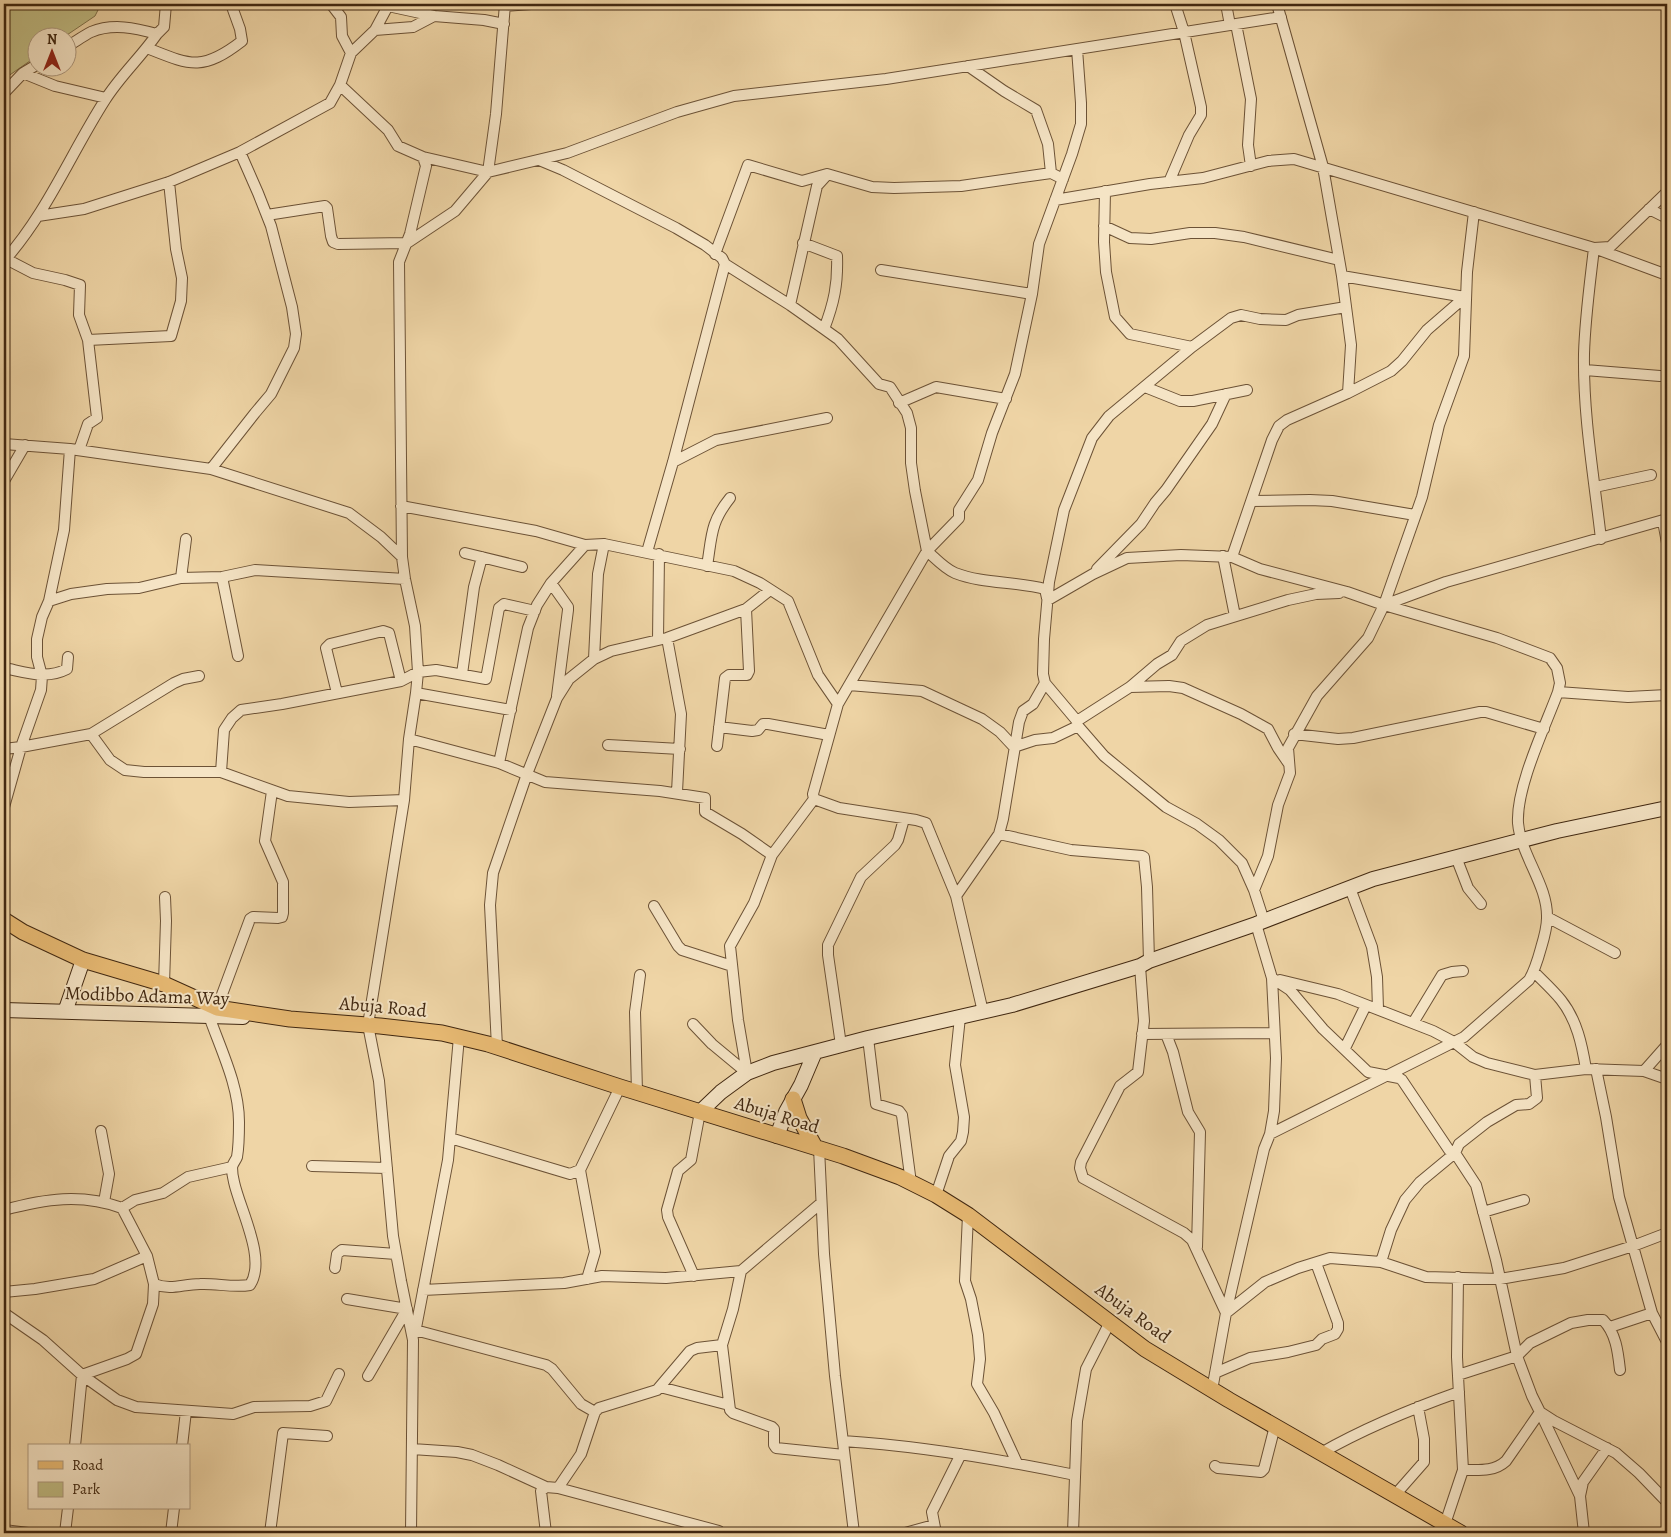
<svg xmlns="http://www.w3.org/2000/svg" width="1671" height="1537" font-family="Alegreya,serif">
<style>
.green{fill:#c0bb82;stroke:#807149}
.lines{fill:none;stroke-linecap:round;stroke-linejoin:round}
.street-casing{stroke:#6c5236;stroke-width:12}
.secondary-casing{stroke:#402710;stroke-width:16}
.primary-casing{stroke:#402710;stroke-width:17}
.street{stroke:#f5e4c5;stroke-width:10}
.secondary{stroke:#f5e4c5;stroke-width:14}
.primary{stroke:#e8ba73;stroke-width:15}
.labels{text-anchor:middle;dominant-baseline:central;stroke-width:4;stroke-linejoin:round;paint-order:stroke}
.street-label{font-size:19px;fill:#402710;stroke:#f5e4c5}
</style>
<rect width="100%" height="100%" fill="#efd5a6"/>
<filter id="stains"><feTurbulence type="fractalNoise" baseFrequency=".004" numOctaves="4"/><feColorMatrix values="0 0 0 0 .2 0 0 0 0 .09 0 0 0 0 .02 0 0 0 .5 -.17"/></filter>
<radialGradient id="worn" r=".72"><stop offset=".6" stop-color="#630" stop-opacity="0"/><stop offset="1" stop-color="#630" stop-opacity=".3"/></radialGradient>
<path class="green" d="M4,4H101L95,16L64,37L38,38L37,56L4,79Z"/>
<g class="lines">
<defs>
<path id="street" d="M331,4L341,17L342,36L351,53
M1226,4L1230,25
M388,6L434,16
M505,6L531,4
M1236,24L1251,99L1248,145L1251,166
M375,30L389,4
M68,46C75,42 83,36 91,32C113,23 135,28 157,34L164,27L166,4
M147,48C190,65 202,72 242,41L240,29L231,4
M968,66L1004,91L1036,110L1048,144L1051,173
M23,73L55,86L106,98
M340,85L388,130L398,146L423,157L488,172L567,153L677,112L734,96L886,79L1281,17
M4,93L23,73L38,64
M539,160L563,170L676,228L705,245L722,258L725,264L790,305L824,329L838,339L879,384L890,387L907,413L911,428V463L915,491L927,551C935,558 945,569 955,573C983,584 1015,581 1045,589L1047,598
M1169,182L1189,135L1201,115V107L1184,32L1175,4
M1105,191L1104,242L1106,272L1115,317L1130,334L1192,347
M1055,200L1150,184L1203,178L1268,161L1294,159L1594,248L1667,275
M1649,209L1667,218
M267,215L325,206L327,208L331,236L333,242L338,244L407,243L455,211L488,172L496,114L505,4
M38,216L84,209L169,182L240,152L330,103L340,85L351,53L375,30L413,27L434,16L484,20L504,24
M1104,226L1130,238L1151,239L1190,233H1215L1244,237L1339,260
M803,243L837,256C838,284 834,303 824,329
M715,254L748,165L802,181L827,174L872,187L894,188L961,186L1051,173L1063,179
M6,259L33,273L65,280L80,285L79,315L88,340L97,418L88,424L79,450
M4,261C47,213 71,153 105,100C120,76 141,57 157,34
M881,270L1032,294
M1342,276L1465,297
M790,305L817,186L827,175
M88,340L171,336L181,301L182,278L176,249L169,182
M1585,370L1660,376
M1145,387L1180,401H1193L1247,390
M1348,393L1391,371L1402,361L1427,330L1465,297
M899,403L936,387L1006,399
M4,444L70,449L211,469L349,513L381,537L402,557L405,579L415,626L418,672L416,693L409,739L404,800L368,1025L379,1081L393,1236L401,1281L413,1340L411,1533
M673,462L716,440L827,418
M211,469L255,413L271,394L294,348L296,334L292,307L271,226L258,193L240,152
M4,481L25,445
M1595,487L1651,475
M1252,501L1310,500L1332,501L1415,515
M401,506L536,531L585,545L604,544L734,571L760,583L788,601L818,675L838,704
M1663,521L1667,543
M1601,539C1594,477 1583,416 1584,354C1585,318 1590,283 1594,248L1610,247L1667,192
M647,552L673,462L725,264
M465,553L522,567
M1223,556L1235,616
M402,557L399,262L410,234L426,166L423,157
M1232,557L1272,440L1279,426L1287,420L1348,393L1351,345L1342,276L1323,167L1277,4
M707,566C712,536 710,523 730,498
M1097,569L1141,524L1155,503L1166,490L1212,424L1226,394
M222,577L238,656
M181,578L186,539
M551,583L568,607V610L557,696
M1048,600L1093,574L1127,558L1181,555L1232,557L1260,569L1347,592L1384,605L1497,638L1550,658L1557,668L1560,683L1558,692C1545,727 1516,787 1518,823C1521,856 1548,885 1547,918C1547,928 1544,938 1541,948C1538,959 1535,970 1529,980L1464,1037L1270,1134
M49,601L71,594L107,589L139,588L181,578L222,577L255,570L405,579
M1384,605L1446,582L1667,519
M667,638L681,714L677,792
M658,640L659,554
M594,659L598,574L604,544
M4,668C25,672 46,680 67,669L68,657
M462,674L474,587L482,557
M1045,683L1077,721L1078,726L1104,756L1166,807L1197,824L1219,840L1242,863L1254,890L1264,921
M849,685L922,691L982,719L1000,732L1014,747L1035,740L1053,738L1078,726
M1130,687L1169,686L1183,688L1241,714L1268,729L1278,748L1289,764
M1558,692L1628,697L1667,695
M337,693L326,648L330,644L383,631L389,633L401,681
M416,693L511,710
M1077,721L1130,687L1157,664L1172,655L1181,641L1207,625L1288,600L1316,594L1339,593
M719,727L752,731L758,730L763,724H768L829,735
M91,734L110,760L125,770L144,772H221L288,796L349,802L404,800
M1294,734L1338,739L1353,738L1480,712H1486L1544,729
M409,739L499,763L545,782L660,791L705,798V812L742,834L772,855
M608,745L680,749
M717,746L725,678L729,675H747L749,671L746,609
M4,749L21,747L91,734L174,683L183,679L199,676
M499,763L528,628L537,605L551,583L585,545
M221,772L224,730L232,718L241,710L282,704L401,681L418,672L436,670L486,679L499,608L504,604L535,611
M814,799L839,808L916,820L926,823L956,896L983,1012
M4,807L21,747L41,690L42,676L37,657V639L42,617L49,601L64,530L70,449
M999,834L1071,850L1142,856L1144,857L1147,887L1149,961
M1456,857L1468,888L1481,904
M1350,888L1372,947L1377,977L1378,1009
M1254,890L1268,856L1278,805L1290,773L1288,748L1317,696L1368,638L1384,605L1422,497L1439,425L1464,356L1467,272L1474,212
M956,896L999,834L1003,819L1019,722L1023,711L1033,704L1045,683L1043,674L1044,639L1049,582L1064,510L1092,438L1109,416L1192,347L1231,318L1241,315L1260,319L1286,320L1298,315L1346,307
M654,906L678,946L682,950L732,966
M1547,917L1615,953
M1140,966L1144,1021L1138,1072L1120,1086L1081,1162L1080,1168L1083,1178L1184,1233L1192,1240L1226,1313L1265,1282L1298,1268L1330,1258L1381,1262L1426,1277L1500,1279L1564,1268L1633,1246L1667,1233
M1534,972C1543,981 1553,990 1561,1000C1577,1020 1582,1045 1586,1069
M1272,978L1290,990L1323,1029L1368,1072L1399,1078L1402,1080L1449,1150L1455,1153L1476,1185L1496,1260L1517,1356L1532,1396L1540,1412L1554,1421L1616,1453L1639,1473L1667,1502
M1280,980L1338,994L1433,1031L1454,1042L1473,1057L1487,1063L1535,1075L1586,1069L1644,1071L1667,1079
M164,984L166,921L165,897
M217,1008L250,919L253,917L278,918L282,917L283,913V882L265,841L272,791
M1413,1023L1442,975L1452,972L1463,971
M693,1024L712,1044L747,1073
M1142,1034L1274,1033
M1166,1034L1173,1052L1188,1112L1200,1132L1197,1247
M868,1038L876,1104L899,1111L902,1115L911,1183
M841,1045L828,955V945L861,877L895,845L898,840L904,819
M497,1047L490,905L493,873L527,774L557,698L569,679L594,659L611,651L667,638L746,609L770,590
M1345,1048L1366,1005
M1596,1069L1606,1117L1619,1197L1652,1313L1667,1342
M1644,1071L1667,1045
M747,1073L738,1020L730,946L754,903L772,855L814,799L813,794L838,704L927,551L959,518V510L978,480L992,433L1015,374L1032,294L1039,244L1072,154L1081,124V103L1077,49
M637,1092L635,1012L640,975
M101,1131L109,1174L104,1202
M450,1138L570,1174L580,1170L620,1087
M819,1148L824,1254L835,1376L854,1533
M312,1166L387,1168
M580,1170L595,1252L587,1279
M936,1195L949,1156L961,1141L963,1132L964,1117L955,1065L960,1017
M122,1208L135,1200L163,1193L188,1177L232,1167
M4,1210C45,1199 81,1193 122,1208L147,1256L154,1284L153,1304L136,1354L127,1359L82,1375L75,1446
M1483,1212L1524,1200
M968,1215L965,1281L971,1299L978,1335L980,1359L977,1384L994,1413L1017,1463
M1381,1262L1391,1230L1405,1200L1420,1182L1455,1153L1459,1144L1487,1122L1516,1105L1529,1104L1537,1098L1535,1075
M335,1268L337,1254L342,1250L396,1254
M741,1271L733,1309L722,1345L730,1410L733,1413L772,1427L774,1429V1445L776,1448L844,1455
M694,1276L668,1217L667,1210L678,1171L691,1160L700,1112
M154,1284C172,1291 182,1284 200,1284C216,1283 233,1288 250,1285C267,1259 240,1210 234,1182C233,1178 232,1171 232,1167C233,1163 236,1160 237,1157C239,1146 239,1133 239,1122C239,1086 221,1050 209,1016
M423,1290L564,1283L602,1276L666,1278L741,1271L821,1203
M4,1292L35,1289L94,1279L147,1256
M347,1299L407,1309L368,1376
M4,1313L43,1340L82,1375L117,1400L136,1407L233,1414L254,1407L310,1406L326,1401L339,1374
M1610,1327L1652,1313
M415,1330L546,1365L552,1369L581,1404L595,1412
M415,1333L448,1160L459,1037
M1215,1373L1250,1358L1288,1352L1316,1345L1322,1339L1335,1334L1338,1329V1323L1316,1263
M1458,1375L1517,1356L1530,1343L1571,1323L1588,1320H1603C1616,1333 1618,1352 1620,1370
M660,1387L729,1405
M1212,1390L1226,1313L1264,1149L1270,1134L1274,1111L1276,1058L1272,978L1256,924
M1540,1412L1580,1496
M843,1441C921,1446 998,1459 1075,1475
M182,1446L186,1411
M412,1449L457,1452L472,1455L498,1465L546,1487L558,1488L719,1531
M1321,1453C1365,1428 1411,1409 1459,1392
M1215,1466L1218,1468L1261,1472L1264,1469L1275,1426
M1463,1470C1479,1470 1494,1472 1506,1461L1540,1412
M558,1488L581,1454L595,1412L599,1408L657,1390L690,1351L697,1348L722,1345
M1395,1495L1424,1462V1439L1418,1407
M4,1530L28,1533
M65,1533L68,1508
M171,1533L174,1508
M270,1533L283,1433L327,1436
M546,1533L541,1491L546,1487
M905,1533L934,1525
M936,1533L932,1512L961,1454
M1073,1533L1077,1421L1086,1369L1110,1322
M1442,1533L1463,1470L1457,1357L1458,1277
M1584,1533L1580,1496L1583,1482L1607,1448"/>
<path id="secondary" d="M4,1010L243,1017
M65,1012L83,960
M700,1112L721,1092L747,1073L773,1063L868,1038L1012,1005L1140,966L1149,961L1256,924L1373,879L1557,831L1667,808
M777,1136L786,1112L801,1085L815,1052"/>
<path id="primary" d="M4,920L23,932L83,960L164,984L217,1008L290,1019L380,1026L442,1033L488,1044L620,1087L843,1156L900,1177L936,1195L968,1215L1145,1349L1229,1400L1461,1533
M793,1099L799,1118L815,1147"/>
</defs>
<use href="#street" class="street-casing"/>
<use href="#secondary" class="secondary-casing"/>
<use href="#primary" class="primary-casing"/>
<use href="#street" class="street"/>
<use href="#secondary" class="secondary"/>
<use href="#primary" class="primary"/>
</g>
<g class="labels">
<g class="street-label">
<text transform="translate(147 996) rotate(2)">Modibbo Adama Way</text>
<text transform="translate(383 1007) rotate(5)">Abuja Road</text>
<text transform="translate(777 1115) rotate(17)">Abuja Road</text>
<text transform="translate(1133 1313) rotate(36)">Abuja Road</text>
</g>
</g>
<rect width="1671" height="1537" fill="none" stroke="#efd5a6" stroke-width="20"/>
<rect x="5" y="5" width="1661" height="1527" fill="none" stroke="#402710" stroke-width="2.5"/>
<rect x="10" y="10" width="1651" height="1517" fill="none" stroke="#402710"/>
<rect x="28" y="1444" width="162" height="65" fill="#f5e4c5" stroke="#ad987d"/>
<rect x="38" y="1461" width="25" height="8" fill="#e8ba73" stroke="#ad987d"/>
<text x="72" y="1470" font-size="15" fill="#402710">Road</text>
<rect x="38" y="1482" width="25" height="15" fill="#c0bb82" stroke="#ad987d"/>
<text x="72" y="1494" font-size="15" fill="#402710">Park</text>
<g transform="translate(52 52)"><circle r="24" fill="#f5e4c5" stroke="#ad987d"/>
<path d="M0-4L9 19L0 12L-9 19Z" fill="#8f2418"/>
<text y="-8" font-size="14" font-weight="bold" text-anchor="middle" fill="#402710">N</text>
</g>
<rect width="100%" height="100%" filter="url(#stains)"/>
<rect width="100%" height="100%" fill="url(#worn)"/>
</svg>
